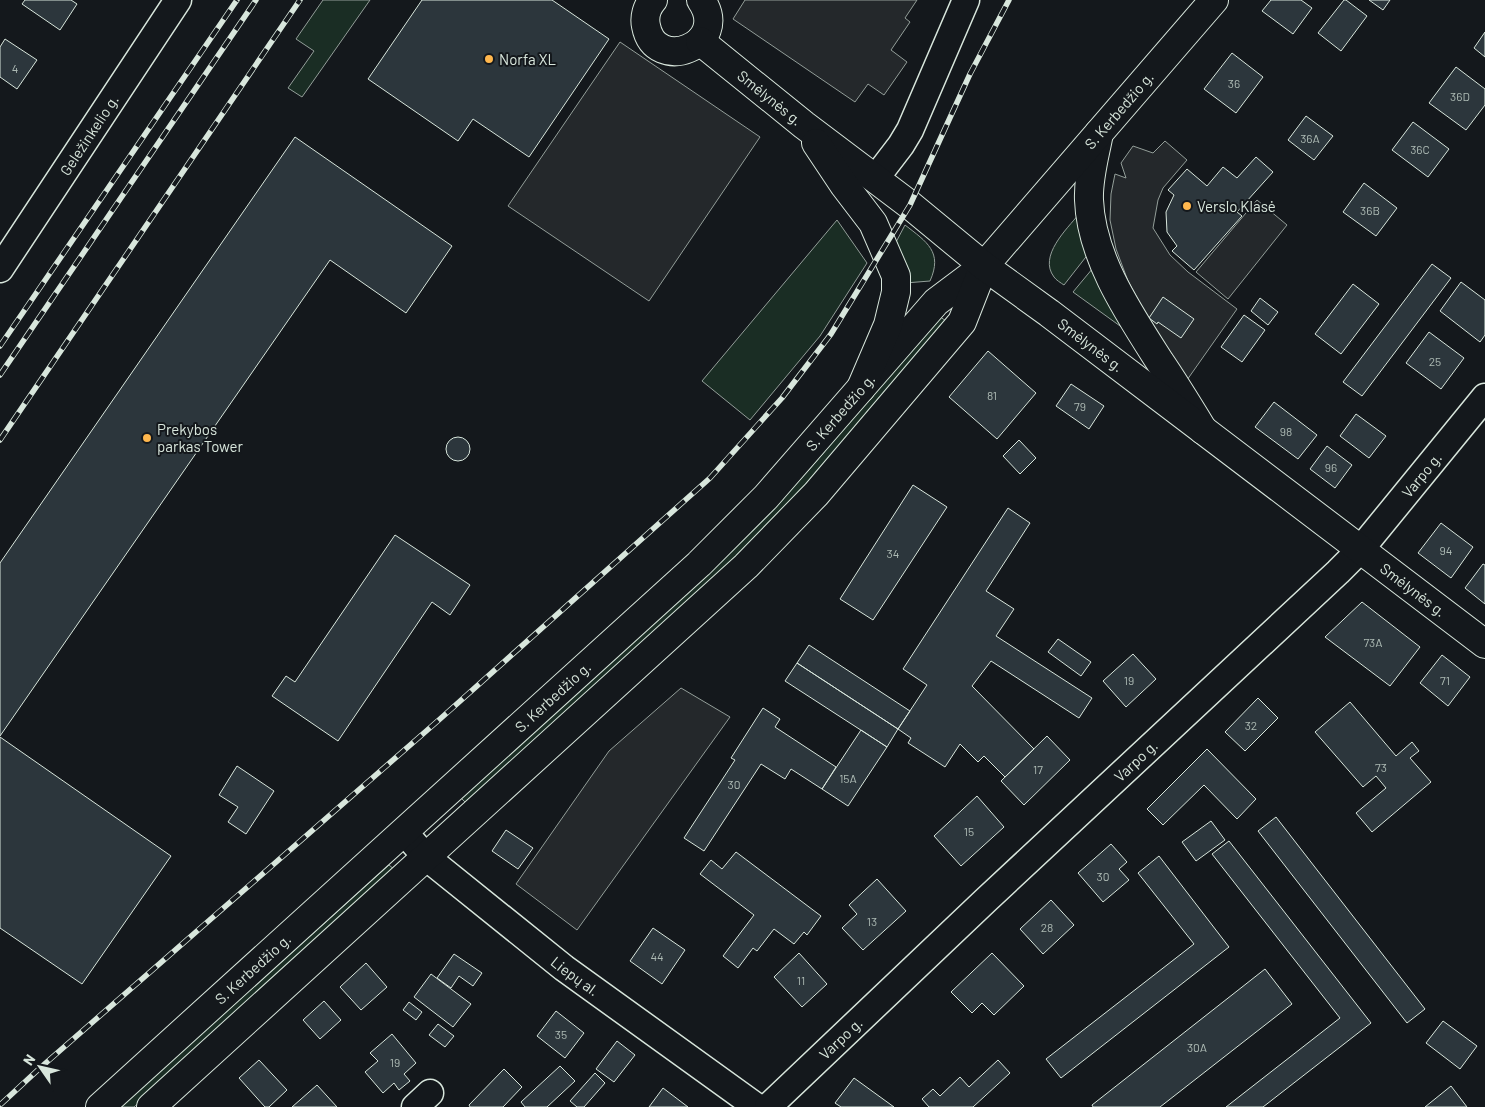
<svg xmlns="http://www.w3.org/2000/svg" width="1485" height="1107" font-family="Barlow,sans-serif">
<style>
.green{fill:#1a2d24;stroke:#939e99}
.parking{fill:#24282b;stroke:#939e99}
.building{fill:#2c363c;stroke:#d8e6dc}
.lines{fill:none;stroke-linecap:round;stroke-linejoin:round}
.minor-casing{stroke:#d8e6dc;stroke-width:29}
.major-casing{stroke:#d8e6dc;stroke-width:30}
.highway-casing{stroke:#d8e6dc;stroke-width:30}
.minor{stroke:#14181c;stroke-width:26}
.major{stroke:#14181c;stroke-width:28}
.highway{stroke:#14181c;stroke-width:28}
.rail-casing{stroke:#d8e6dc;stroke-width:5.5}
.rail{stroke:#14181c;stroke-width:4;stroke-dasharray:11;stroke-linecap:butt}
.poi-dot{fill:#ffb74d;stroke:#14181c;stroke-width:2}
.labels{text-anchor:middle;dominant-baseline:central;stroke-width:4;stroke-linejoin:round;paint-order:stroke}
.number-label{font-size:12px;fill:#adbab4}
.poi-label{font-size:15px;fill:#d8e6dc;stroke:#14181c;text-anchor:start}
.street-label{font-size:15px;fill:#d8e6dc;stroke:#14181c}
</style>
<rect width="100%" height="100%" fill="#14181c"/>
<path class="green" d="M323,0H370L302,97L288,88L314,51L296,39Z
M1079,214L1089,253L1064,285C1061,283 1056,280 1054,277C1038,256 1067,229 1079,214Z
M837,220L867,263L820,336L750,420L702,381Z
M905,225C927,242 943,252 930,281L905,283L895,244Z
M1093,268L1127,331L1073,292Z
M939,316L946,321L815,476L722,574L469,806L461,798L764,518L808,471Z
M389,865L395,870L392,874L134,1107H120Z"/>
<path class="parking" d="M745,0H917L905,18L910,22L891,50L907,62L884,95L868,84L855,102L733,19Z
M620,42L760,137L649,301L508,206Z
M1165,141L1187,160L1163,188L1158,200L1153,228L1170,255L1188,272L1237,309L1187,380L1166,352L1128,281L1116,249L1110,220L1111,194L1115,174L1126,178L1121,163L1133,146L1153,153Z
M1257,200L1287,225L1228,299L1196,272Z
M681,688L730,717L577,930L516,884L609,751Z"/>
<path class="building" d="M25,0H71L77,4L60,30L22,4Z
M422,0H552L609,39L529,157L473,119L458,141L368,79Z
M1271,0H1301L1312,8L1293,34L1262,11Z
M1344,0H1346L1367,16L1341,51L1318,33Z
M1369,0H1390L1383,10Z
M1485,32V57L1474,48Z
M5,39L37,60L17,89L0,77V47Z
M1232,53L1263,77L1236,113L1204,89Z
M1456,67L1485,89V105L1466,130L1429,103Z
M1306,116L1333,136L1314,160L1288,140Z
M1413,122L1449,149L1428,177L1392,150Z
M295,137L452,246L406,313L330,260L0,736V563Z
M1256,157L1273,172L1237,212L1242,216L1194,270L1172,251L1177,246L1167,232L1166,212L1174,195L1168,190L1187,169L1207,186L1223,167L1237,178Z
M1364,183L1397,208L1376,236L1343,212Z
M1432,264L1451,278L1362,396L1343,382Z
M1461,282L1485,300V335L1480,342L1440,311Z
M1353,284L1379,304L1341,354L1315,334Z
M1163,297L1194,319L1181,338L1158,322L1157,324L1149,318Z
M1260,298L1278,312L1268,325L1251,311Z
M1244,315L1265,330L1242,362L1221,347Z
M1429,332L1464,358L1441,389L1406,363Z
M988,351L1036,393L997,439L949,397Z
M1071,384L1104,406L1089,429L1056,406Z
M1274,402L1317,435L1298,459L1255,427Z
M1356,414L1386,436L1369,458L1340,436Z
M446 449a12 12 0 1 1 24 0a12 12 0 1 1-24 0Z
M1019,440L1036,458L1020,474L1003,456Z
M1327,446L1352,465L1335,488L1310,469Z
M913,485L947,507L873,620L840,599Z
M1008,508L1030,523L986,591L1014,609L996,636L1092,698L1079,718L991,661L972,686L1034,749L1005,777L984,756L978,762L960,744L945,767L908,743L911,738L898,729L927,685L903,669Z
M1441,523L1473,547L1451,578L1418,553Z
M395,535L470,585L450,615L432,602L338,741L272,696L286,676L295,682Z
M1483,564L1485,565V604L1465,588Z
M1362,602L1420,647L1390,686L1325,637Z
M1058,639L1091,662L1081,676L1048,652Z
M809,645L910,711L898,729L797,663Z
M1133,654L1156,679L1126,707L1103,681Z
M1442,655L1470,677L1448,706L1420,683Z
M797,663L898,729L887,747L785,681Z
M1258,698L1278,718L1245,751L1225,732Z
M1350,702L1396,756L1412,742L1419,751L1410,758L1431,782L1372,832L1356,813L1386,788L1376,776L1363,787L1315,732Z
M763,708L780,719L775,727L836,767L822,789L791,769L785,779L761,764L704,851L684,838L735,760L731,758Z
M861,730L887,747L848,806L822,789Z
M1047,736L1070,760L1024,805L1001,781Z
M0,737L171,856L82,984L0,928Z
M1207,749L1256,799L1237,819L1204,785L1163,825L1147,809Z
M237,766L274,791L246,834L228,822L238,807L219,795Z
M977,796L1004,827L961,866L934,836Z
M1276,817L1425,1009L1407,1023L1258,831Z
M1211,821L1225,840L1196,861L1182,842Z
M506,830L533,848L518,869L492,851Z
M1229,841L1371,1023L1263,1107H1226L1340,1018L1212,854Z
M1111,844L1127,862L1119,869L1129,880L1103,902L1078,873Z
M736,852L821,916L807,935L804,932L794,944L774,929L757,951L753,948L738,968L723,956L754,915L700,874L711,860L722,869Z
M1159,856L1229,947L1061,1078L1046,1059L1194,944L1138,873Z
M877,879L906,911L863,950L842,928L857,914L849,905Z
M1051,900L1074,925L1043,954L1020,929Z
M653,928L685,950L662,984L630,961Z
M799,953L827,984L802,1007L774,977Z
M992,953L1024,986L994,1015L982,1003L972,1013L951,992Z
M454,954L482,973L473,986L459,976L451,988L437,978Z
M366,963L387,987L361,1010L340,987Z
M1265,969L1292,1004L1160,1107H1093L1092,1105Z
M431,974L471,1004L453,1027L414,997Z
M324,1001L341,1020L320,1039L303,1020Z
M409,1002L422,1012L416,1020L403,1010Z
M556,1011L584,1033L565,1058L537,1036Z
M1443,1021L1477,1046L1460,1069L1426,1043Z
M438,1024L454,1036L445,1047L429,1035Z
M392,1034L416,1063L404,1074L410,1081L399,1090L394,1083L383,1093L365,1072L378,1061L370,1053Z
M617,1041L635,1055L614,1082L596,1069Z
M259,1060L287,1090L269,1107H265L239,1078Z
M998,1060L1010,1073L973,1107H929L922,1099L933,1089L940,1096L960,1077L969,1087Z
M560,1066L575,1081L547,1107H525L521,1102Z
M504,1069L522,1087L503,1107H470L469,1105Z
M595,1073L605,1083L584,1107H577L570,1101Z
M854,1078L894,1107H841L835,1103Z
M317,1085L337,1107H292Z
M1451,1086L1467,1107H1425Z
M663,1088L688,1107H649Z"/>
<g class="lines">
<defs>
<g id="minor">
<path d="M875,179L901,145L910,130L966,0"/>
<path id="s1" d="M0,269L178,0"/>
<path id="s2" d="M404,832L426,857L564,968L757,1107"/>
<path d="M415,1107L430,1093"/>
<path id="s3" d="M768,1107L986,900L1338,572L1360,550L1485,397"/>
</g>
<g id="major">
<path d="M1099,133C1095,155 1088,178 1089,200C1091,258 1130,315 1160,362C1175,384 1189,407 1203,430"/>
<path id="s4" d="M100,1107L699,564L766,497L936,302L984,266L1214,0"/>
<path d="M151,1107L746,566L816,494L962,322L984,266"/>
</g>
<g id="highway">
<path d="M653,0C647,7 644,17 646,26C655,75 732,45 701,0"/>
<path id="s5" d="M700,41L804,125L910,205L984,266L1049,313L1485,644"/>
<path d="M816,143L844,185L873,223L896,276V292L888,325L861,388"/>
</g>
</defs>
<use href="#minor" class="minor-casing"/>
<use href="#major" class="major-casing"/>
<use href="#highway" class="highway-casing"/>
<use href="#minor" class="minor"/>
<use href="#major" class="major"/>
<use href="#highway" class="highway"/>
<defs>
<path id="rail" d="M0,346L237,0
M0,375L256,0
M0,440L300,0
M0,1105L40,1068L440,719L710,478L782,398L831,334L910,205L970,74L1009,0"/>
</defs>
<use href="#rail" class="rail-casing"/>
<use href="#rail" class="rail"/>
</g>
<g class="poi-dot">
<circle cx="489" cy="59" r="5"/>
<circle cx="1187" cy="206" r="5"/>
<circle cx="147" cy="438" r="5"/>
</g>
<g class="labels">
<g class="number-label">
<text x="15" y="68">4</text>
<text x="1234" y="83">36</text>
<text x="1460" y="96">36D</text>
<text x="1310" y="138">36A</text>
<text x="1420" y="149">36C</text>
<text x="1370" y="210">36B</text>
<text x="1435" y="361">25</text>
<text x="992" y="395">81</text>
<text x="1080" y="406">79</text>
<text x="1286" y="431">98</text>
<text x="1331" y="467">96</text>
<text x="1446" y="550">94</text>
<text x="893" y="553">34</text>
<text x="1373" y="642">73A</text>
<text x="1129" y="680">19</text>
<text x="1445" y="680">71</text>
<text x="1251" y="725">32</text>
<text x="1381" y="767">73</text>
<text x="1038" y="769">17</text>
<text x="848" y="778">15A</text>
<text x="734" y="784">30</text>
<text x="969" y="831">15</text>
<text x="1103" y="876">30</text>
<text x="872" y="921">13</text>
<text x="1047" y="927">28</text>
<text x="657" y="956">44</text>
<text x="801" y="980">11</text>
<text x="561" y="1034">35</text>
<text x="1197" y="1047">30A</text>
<text x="395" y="1062">19</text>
</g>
<g class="poi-label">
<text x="499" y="59">Norfa XL</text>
<text x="1197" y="206">Verslo Klasė</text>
<text x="157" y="429">Prekybos<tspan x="157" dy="17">parkas Tower</tspan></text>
</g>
<g class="street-label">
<text stroke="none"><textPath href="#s5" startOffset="90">Smėlynės g.</textPath></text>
<text stroke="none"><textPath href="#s4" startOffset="1428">S. Kerbedžio g.</textPath></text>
<text stroke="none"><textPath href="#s1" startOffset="161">Geležinkelio g.</textPath></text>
<text stroke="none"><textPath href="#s5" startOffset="495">Smėlynės g.</textPath></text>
<text stroke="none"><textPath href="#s4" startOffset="1016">S. Kerbedžio g.</textPath></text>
<text stroke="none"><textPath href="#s3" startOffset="910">Varpo g.</textPath></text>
<text stroke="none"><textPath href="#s5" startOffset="900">Smėlynės g.</textPath></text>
<text stroke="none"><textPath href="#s4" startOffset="611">S. Kerbedžio g.</textPath></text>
<text stroke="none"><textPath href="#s3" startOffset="505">Varpo g.</textPath></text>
<text stroke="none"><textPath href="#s4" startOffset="206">S. Kerbedžio g.</textPath></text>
<text stroke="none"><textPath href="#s2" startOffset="224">Liepų al.</textPath></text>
<text stroke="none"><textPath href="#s3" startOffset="100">Varpo g.</textPath></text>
</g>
</g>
<g transform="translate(40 1067) rotate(304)" stroke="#14181c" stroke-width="4" paint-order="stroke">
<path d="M0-4L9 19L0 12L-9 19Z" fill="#d8e6dc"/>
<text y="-8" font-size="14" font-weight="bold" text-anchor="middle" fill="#d8e6dc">N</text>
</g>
</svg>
